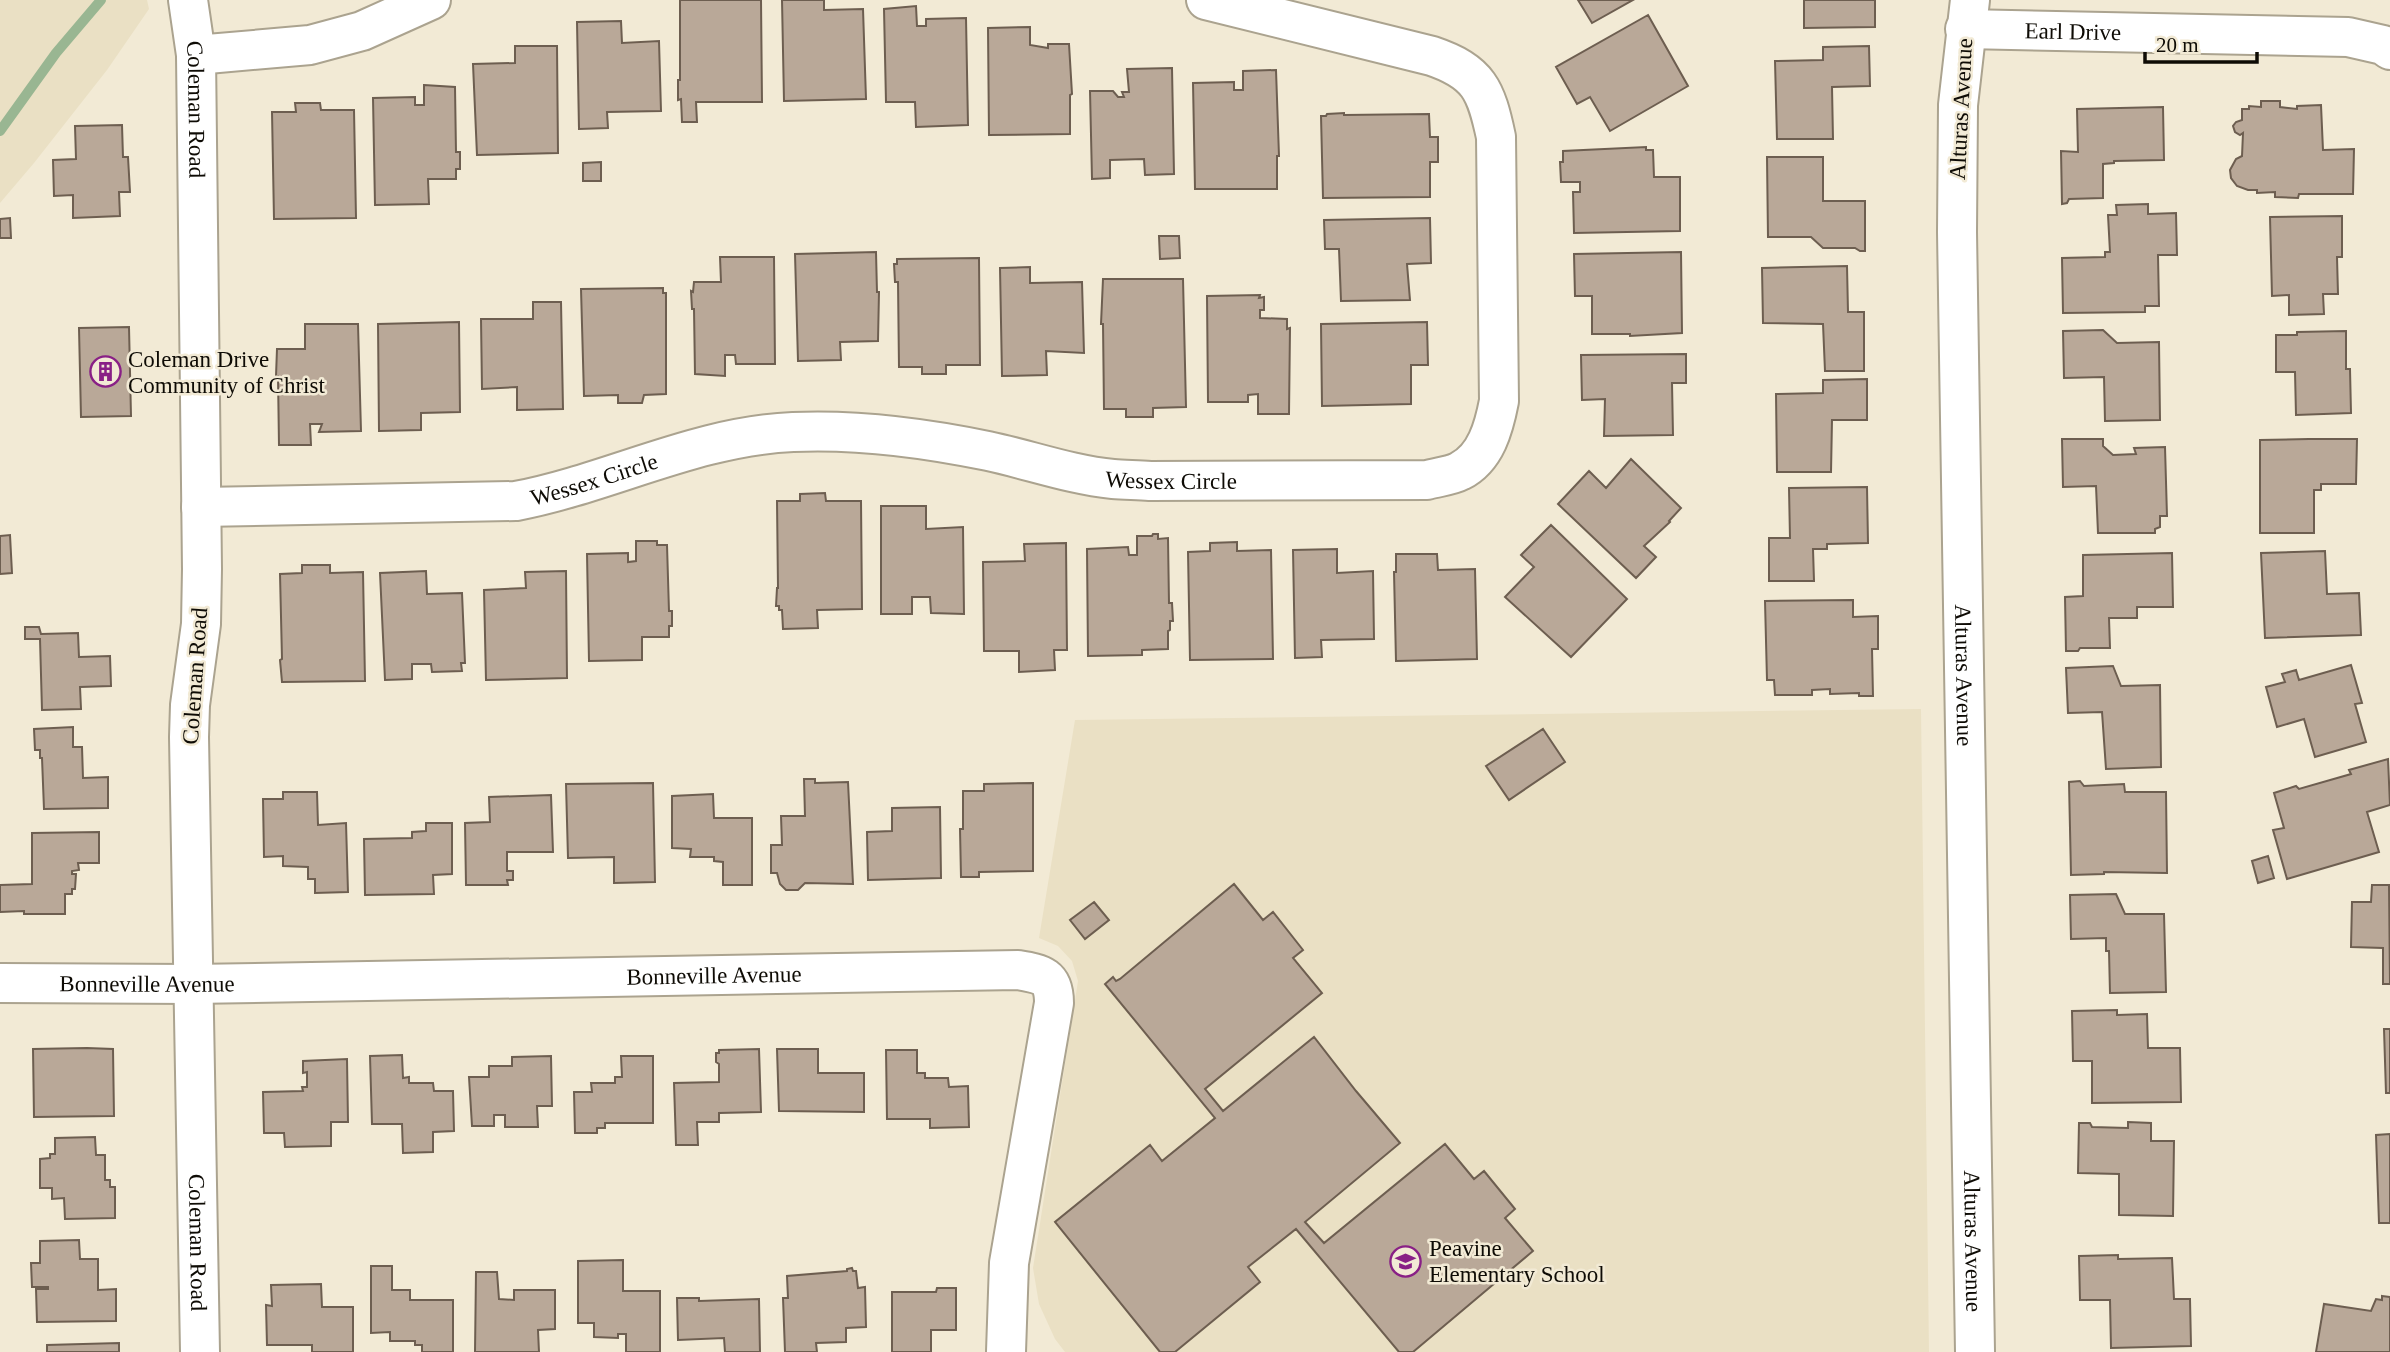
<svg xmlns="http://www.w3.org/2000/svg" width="2390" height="1352" font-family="'Times New Roman',serif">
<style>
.built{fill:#eae0c4}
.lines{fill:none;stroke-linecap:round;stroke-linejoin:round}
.stream{stroke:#99b692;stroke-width:10}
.building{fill:#b9a898;stroke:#6d5e50;stroke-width:2}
.minor-casing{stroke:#aba38f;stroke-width:42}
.minor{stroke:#fff;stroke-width:38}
.labels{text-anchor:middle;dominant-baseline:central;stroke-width:5;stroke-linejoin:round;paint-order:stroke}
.street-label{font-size:23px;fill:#0e0b05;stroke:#f2ead5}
.poi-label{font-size:23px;fill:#0e0b05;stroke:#f2ead5;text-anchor:start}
</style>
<rect width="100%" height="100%" fill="#f2ead5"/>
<path class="built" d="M0,0H147L149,9L107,70L34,163L0,203Z
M1921,709L1929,1352H1065L1055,1339L1039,1304L1033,1268L1078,981L1072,961L1058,946L1039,938L1075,720Z"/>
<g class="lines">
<path class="stream" d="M0,131L56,53L101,0"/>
</g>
<path class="building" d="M680,0H761L762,102H696L697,122H682L681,99L678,100V80H680Z
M782,0H824V10L863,9L866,99L784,101Z
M1578,0H1633L1592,23Z
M1804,0H1875V27L1804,28Z
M916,6L917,26H926V19L966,18L968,125L916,127L915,102H886L884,9Z
M1648,15L1688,86L1610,131L1590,97L1577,104L1556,67Z
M621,21L622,43L659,41L661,111L607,112L608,128L579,129L577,22Z
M1030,27V45L1048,48V44H1069L1072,94L1070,95V134L989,135L988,28Z
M515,46H557L558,153L477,155L473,64L515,63Z
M1869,46L1870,86L1832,87L1833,139H1777L1775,61L1823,60V47Z
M1172,68L1174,174L1145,175L1144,159L1110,160V178L1092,179L1090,91H1113L1118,97H1124L1122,92H1129L1127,69Z
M1276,70L1279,156H1277V189H1195L1193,83L1234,82V90H1243V71Z
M424,85L455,87L456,152H460V169H456V179H428L429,204L375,205L373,98L415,97V105H424Z
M2261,101H2280V107L2297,109V106L2321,105L2323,150L2354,149L2353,194H2299L2298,198L2275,197V192L2257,193V190H2248L2237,186L2231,178L2230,170L2236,159L2242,156L2243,133L2240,135L2235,132L2233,126L2236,122L2242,120V109H2249V106L2261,107Z
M295,103H320L321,110H354L356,218L274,219L272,112H296Z
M2163,107L2164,160L2114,161V163L2103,164V198L2069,199L2067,203L2062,204L2061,151L2078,152L2077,109Z
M1344,113V115L1429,114L1430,137H1438V162H1430V197L1323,198L1321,116H1326L1327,114Z
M122,125L123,157H128L130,192H119L120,216L73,218V195L54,196L53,160L76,159L75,126Z
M1646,147V150H1653L1654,177H1680V231L1574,233L1573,192H1580V182H1561L1560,162H1563V151Z
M1767,157H1823V201H1865V251H1860L1855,248H1823L1811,237H1768Z
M601,162V181H583V163Z
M2148,204V214L2176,213L2177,255H2158L2159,306H2145V312L2063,313L2062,258L2105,257V252H2110L2108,215H2117L2116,205Z
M2342,216V257H2337L2338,294H2323L2324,314L2289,315V295L2272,296L2270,217Z
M10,218L11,238H0V219Z
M1430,218L1431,263L1407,264L1410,300L1341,301L1339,249H1325L1324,220Z
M1159,236H1179L1180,258L1160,259Z
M876,252L877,292H879L878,341L840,342L841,360L798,361L795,254Z
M1681,252L1682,333L1630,336V334H1592V296H1575L1574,254Z
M720,257H774L775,364H736L735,355H725V376L695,374L694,309H692L691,291L693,292L694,282H721Z
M979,258L980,365H946V374H922V367H899L898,282H895L894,264H897V259Z
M1847,266L1848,312H1864V371H1825L1823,324L1763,323L1762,268Z
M1030,267V283L1082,282L1084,353L1046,351L1047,375L1002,376L1000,268Z
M1103,279H1183L1186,407L1153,408V417H1126V409H1104L1103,324H1101Z
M663,288V293H666V394L644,395L642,403H618V395L584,396L581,289Z
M1260,295L1259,298L1264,297V310H1260V318L1287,319V329L1290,328L1289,414H1258V394L1248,395V402H1208L1207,296Z
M533,302H561L563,409L517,410V387L482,389L481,319H533Z
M459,322L460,412L421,413V430L379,431L378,324Z
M1427,322L1428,365H1411V404L1322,406L1321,324Z
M305,324H358L361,431L319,432L322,424H310L311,445H279L278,376H276L277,349H305Z
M129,327L131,416L81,417L79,328Z
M2103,330L2117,343L2159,342L2160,420L2105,421L2104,377L2064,378L2063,331Z
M2346,331V369H2350L2351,413L2296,415L2295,372H2276V335H2297V332Z
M1686,354V383H1672L1673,435L1604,436L1605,399L1582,400L1581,355Z
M1867,379V420H1832L1831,472H1777L1776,394L1823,393V380Z
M2062,439H2103V446L2113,455L2136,454L2134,448L2165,447L2167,516H2160V527L2155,529V533H2098L2096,486L2063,487Z
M2309,439H2357L2356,484H2321V490H2314V533H2260V440Z
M1631,459L1681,508L1669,521L1670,522L1644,546L1656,557L1636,578L1558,504L1589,471L1606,488Z
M1867,487L1868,543L1827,544V549H1813L1814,581H1769V538H1790L1789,488Z
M825,493L826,501H861L862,609L817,610L818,628L783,629L782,610H779V606H776L777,588H778L777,501H800V494Z
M881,506H926V529L963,527L964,614L931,613L930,597H912V614H881Z
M1551,525L1627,599L1571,657L1505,597L1534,567L1521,555Z
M1153,534H1158V539L1168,538L1169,603H1172L1173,621H1170V630L1168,631V649L1142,650V655L1088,656L1087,549L1128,547L1129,555H1137V536H1152Z
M10,535L12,573L0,574V536Z
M636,541H657V545H667L669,611H672V626H669V637H642V660L589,661L587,554L628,553V562L636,561Z
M1237,542V551L1271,550L1273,659L1190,660L1188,552L1210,551V543Z
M1066,543L1067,650H1054L1055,670L1019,672V651H984L983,562L1025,561L1024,544Z
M1337,549V573L1373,571L1374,639L1321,640L1322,657L1295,658L1293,550Z
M2325,551L2327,594L2359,593L2361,635L2265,638L2261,553Z
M2172,553L2173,607H2137V618H2109L2110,648H2080L2078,651H2066L2065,597L2083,596V555Z
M1396,554H1437L1438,570L1475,569L1477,659L1396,661L1394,572H1396Z
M302,565H330V573L363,572L365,681L282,682L280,660L282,659L280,574L302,573Z
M426,571L427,594L462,593L465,663H461L462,671L432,672L431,664H412V679L385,680L380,573Z
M566,571L567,678L486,680L484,590L526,588L525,572Z
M1853,600V617L1878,616V649H1872L1873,696H1859V693L1830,694V689L1812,690V695H1775L1774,680H1767L1765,601Z
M25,627H39L41,634L78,633L79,657L110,656L111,686L80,687L81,709L42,710L40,639H25Z
M2351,665L2362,703L2355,704L2366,742L2315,757L2304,719L2277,727L2266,687L2285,682L2282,674L2296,670L2299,680Z
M2113,666L2121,686L2160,685L2161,767L2106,769L2102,712L2068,713L2066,668Z
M73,727V747H82L83,778L108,777V808L44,809L42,758H40V750H35L34,729Z
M1543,729L1565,762L1509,800L1486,766Z
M2388,759L2390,805L2367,812L2379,852L2287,879L2273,830L2284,828L2274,793L2296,786L2299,789L2351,774L2349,770Z
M804,779H815V783L848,782L853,884L805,883L798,890H786L780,884L777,873H771V845H782L781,816H805Z
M2080,781L2084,786L2124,784L2125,792H2166L2167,873L2104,872V874L2071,875L2069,782Z
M653,783L655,882L614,883V857L568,858L566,784Z
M1033,783V871L979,872V877H961L960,829H963V791H984V784Z
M283,792H317L318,825L346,823L348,892L315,893V879H308V867L283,866V856L264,857L263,799H283Z
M713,794L714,818H752V885H723V862L714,861V857H690L691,849L672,848V796Z
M551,795L553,852H507V871H513V880H507L508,885H466L465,823L490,822L489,797Z
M940,807L941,878L868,880L867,832L892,831V808Z
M426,823H452V874L433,875L434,894L365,895L364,839L412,838V832L426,831Z
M99,832V863H78L79,870L72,871V874H76L75,889H72V894H65V914H24V911L0,912V885L32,884V833Z
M2268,856L2274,878L2258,883L2252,861Z
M1234,884L1263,920L1273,912L1303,950L1293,958L1322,993L1205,1089L1223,1111L1314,1037L1356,1091L1400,1143L1305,1222L1324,1243L1445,1144L1474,1179L1484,1171L1515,1209L1505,1218L1533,1251L1413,1352H1399L1296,1229L1248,1267L1260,1282L1175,1352H1160L1055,1222L1150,1145L1162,1161L1215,1118L1105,984L1113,977L1116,981L1120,979Z
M2372,885H2389L2390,984H2383V948L2351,947L2352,902H2371Z
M2116,894L2125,914H2164L2166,992L2110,993L2109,951H2106V938L2071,939L2070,895Z
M1094,902L1109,920L1085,939L1070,920Z
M2117,1010V1015L2147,1014L2148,1048H2180L2181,1102L2092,1103V1061H2073L2072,1011Z
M2384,1029H2390V1093H2386Z
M87,1048L113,1049L114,1116L34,1117L33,1049Z
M759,1049L761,1112L719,1113V1122H697L698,1145H676L674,1083L719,1082V1064L716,1062V1053H719V1050Z
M777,1049H818V1073H864V1112L779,1111Z
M886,1050H917V1073H925V1078H948L949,1087L968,1086L969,1127L930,1128V1119H887Z
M402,1055L403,1078L409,1077V1083H433L434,1091H453L454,1131L433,1132V1152L403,1153L402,1124H372L370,1056Z
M551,1056L552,1106H537L538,1127H505V1115H494V1126H472L469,1077H489V1066H512V1057Z
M621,1056H653V1123H605V1128H597V1133H575L574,1092H592L591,1083H615V1077H622Z
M347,1059L348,1122H331V1146L285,1147L284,1133H264L263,1092L303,1091L302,1087H307V1072L303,1073V1061Z
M2128,1122L2151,1123V1141H2174L2173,1216L2119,1215V1174L2078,1173L2079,1123H2090L2092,1127L2128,1128Z
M2390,1134V1223H2379L2376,1135Z
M95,1137L96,1155H105V1180H110V1187H115V1218L65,1219L64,1198L52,1199V1188H40V1159L50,1158V1154H55V1138Z
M79,1240L80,1259H98V1290L116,1289V1321L37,1322L36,1289H48V1287H32L31,1263H40V1241Z
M2118,1255V1259L2172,1258L2174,1299H2190L2191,1346L2111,1348L2110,1300H2080L2079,1256Z
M623,1260V1291H660V1352H626V1334H618V1338L594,1337V1323H578V1261Z
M371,1266H392V1290H410V1300H453V1352H422V1345H415V1341H390V1332L371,1333Z
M852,1268L853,1271H856L858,1288L865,1287L866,1327L846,1328V1342L816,1343L817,1352H785L783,1298H788L787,1276L847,1271V1269Z
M476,1272H497L499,1299L514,1300V1290H555V1329L538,1330L539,1352H475Z
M321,1284L322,1307H353V1352H312V1345H267L266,1305L272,1306L271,1285Z
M937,1288H956V1330H931V1352H892V1292H936Z
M2382,1296L2390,1297V1352H2316L2324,1304L2371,1311L2376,1299L2382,1300Z
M677,1298H699V1301L759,1299L760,1352H725L724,1338L678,1340Z
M119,1343V1352H47V1345Z"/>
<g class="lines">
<defs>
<g id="minor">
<path id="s1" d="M188,0L196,55L202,569L201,624L190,705L189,737L200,1352"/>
<path id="s2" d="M1970,0L1958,105L1957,232L1975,1352"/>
<path id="s3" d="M1965,29L2348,37L2383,45L2390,50"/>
<path d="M196,55L310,45L362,31L431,0"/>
<path id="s4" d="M201,507L516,501C610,483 696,436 793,432C859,429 925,438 988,451C1030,460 1071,475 1113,479C1125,480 1138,480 1150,481L1427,480C1437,477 1451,476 1460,471C1486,458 1494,427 1499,401L1496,137C1486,90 1479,72 1432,56L1206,0"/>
<path id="s5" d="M0,983L192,984L1018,970C1042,974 1054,976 1054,1003L1009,1263L1006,1352"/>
</g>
</defs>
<use href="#minor" class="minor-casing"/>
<use href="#minor" class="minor"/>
</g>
<defs>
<symbol id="building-ring" viewBox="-11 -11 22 22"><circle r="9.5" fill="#f2ead5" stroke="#892086" stroke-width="1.5"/><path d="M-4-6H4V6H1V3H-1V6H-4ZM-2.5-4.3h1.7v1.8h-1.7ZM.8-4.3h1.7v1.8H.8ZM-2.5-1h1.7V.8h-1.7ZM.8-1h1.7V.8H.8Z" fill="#892086"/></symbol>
<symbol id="school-ring" viewBox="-11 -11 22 22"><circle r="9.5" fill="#f2ead5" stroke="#892086" stroke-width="1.5"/><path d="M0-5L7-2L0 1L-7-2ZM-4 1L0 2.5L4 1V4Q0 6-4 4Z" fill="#892086"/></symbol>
</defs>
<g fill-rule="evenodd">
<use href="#building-ring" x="88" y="354" width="35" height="35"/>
<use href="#school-ring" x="1388" y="1244" width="35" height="35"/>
</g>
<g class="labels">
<g class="street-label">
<text stroke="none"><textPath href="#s3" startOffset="108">Earl Drive</textPath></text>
<text stroke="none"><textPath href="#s1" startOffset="110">Coleman Road</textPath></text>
<text transform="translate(1961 109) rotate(-87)">Alturas Avenue</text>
<text stroke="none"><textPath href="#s4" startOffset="396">Wessex Circle</textPath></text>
<text stroke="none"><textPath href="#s4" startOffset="984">Wessex Circle</textPath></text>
<text transform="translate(195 676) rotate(-86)">Coleman Road</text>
<text stroke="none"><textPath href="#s2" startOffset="676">Alturas Avenue</textPath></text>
<text stroke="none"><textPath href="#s5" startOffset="714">Bonneville Avenue</textPath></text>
<text stroke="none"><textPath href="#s5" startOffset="147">Bonneville Avenue</textPath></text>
<text stroke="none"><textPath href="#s1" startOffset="1244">Coleman Road</textPath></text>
<text stroke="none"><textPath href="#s2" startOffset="1242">Alturas Avenue</textPath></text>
</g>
<g class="poi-label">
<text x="128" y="359">Coleman Drive<tspan x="128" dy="26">Community of Christ</tspan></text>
<text x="1429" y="1248">Peavine<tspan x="1429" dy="26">Elementary School</tspan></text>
</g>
</g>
<path d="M2145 52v10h112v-10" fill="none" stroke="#0e0b05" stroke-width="3.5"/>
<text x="2156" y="52" font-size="21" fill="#0e0b05" stroke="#f2ead5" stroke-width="5" paint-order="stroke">20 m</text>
</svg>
